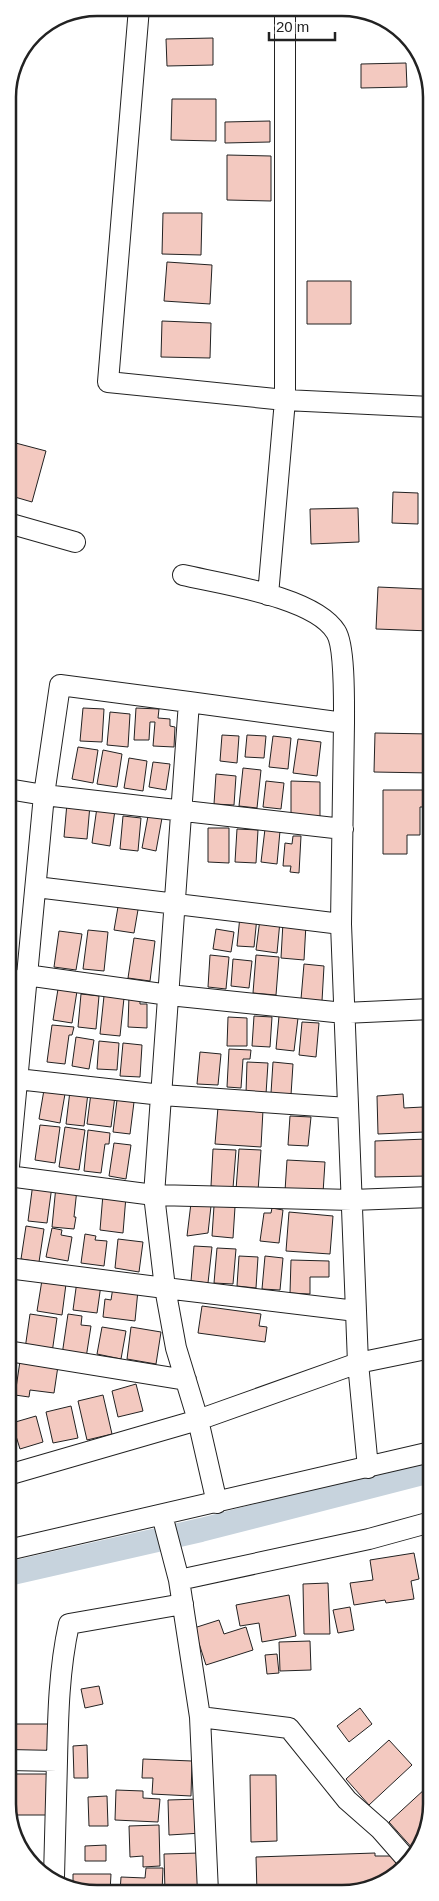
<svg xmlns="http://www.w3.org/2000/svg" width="439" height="1901" font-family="Arial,sans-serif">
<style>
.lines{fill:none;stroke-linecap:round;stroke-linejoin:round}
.canal{stroke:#c7d3dd;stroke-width:24}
.building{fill:#f3c9c0;stroke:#222}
.street-casing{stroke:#222;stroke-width:22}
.street{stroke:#fff;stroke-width:20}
.rim{fill:none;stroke:#222;stroke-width:2.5}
</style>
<rect width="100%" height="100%" fill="#fff"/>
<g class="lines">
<path class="canal" d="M8,1574L201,1530L431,1471"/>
</g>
<path class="building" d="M213,38V65L167,66L166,39Z
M406,63L407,87L361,88V64Z
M172,99H216V141L171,140Z
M270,121V142L225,143V122Z
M227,155L271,156V201L227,200Z
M163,213H202L201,255L162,254Z
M167,262L212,265L210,304L164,301Z
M307,281H351V324H307Z
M162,321L211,323L210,358L161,357Z
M8,441L46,451L32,502L8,495Z
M393,492L418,493V524L392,523Z
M358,508L359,542L311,544L310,509Z
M378,587L423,589V587H431V631L376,629Z
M83,708L104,709L102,742L80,741Z
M136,708L159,709L158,718L170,719V726L175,727L174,747L153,746L155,722H150L149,740H134Z
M110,712L130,714L128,747L107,745Z
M375,733L431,734V773L374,772Z
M222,735L239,736L237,763L220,761Z
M247,735L266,736L264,758L245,757Z
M273,736L291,738L288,769L269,767Z
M298,739L321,742L317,776L293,773Z
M78,747L98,750L93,783L72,779Z
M103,750L122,754L117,787L97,784Z
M129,758L147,761L143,791L124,788Z
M153,762L170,764L166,790L149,787Z
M243,768L261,770L257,808L239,806Z
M216,774L236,776L234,805L214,804Z
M266,781L284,783L281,809L263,807Z
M291,781L320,782V817H291Z
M383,790H431V807H420V835H407V854H383Z
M67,803L90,805L87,839L64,837Z
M97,807L115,810L110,846L92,843Z
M123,816L141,818L138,851L120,849Z
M148,816L162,818L156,851L142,848Z
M208,828H229V863L208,862Z
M237,829L258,830L256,863L235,862Z
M265,829L280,831L277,864L261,862Z
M293,836H301L299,873L290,872L291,866H283L285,843L292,844Z
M119,901L139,904L134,933L114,930Z
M240,916L257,917L254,947L237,946Z
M260,919L280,921L277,953L256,950Z
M283,922L306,924L304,960L281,958Z
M216,929L234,932L231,952L213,949Z
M88,930L108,932L104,971L83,969Z
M59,931L82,934L76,970L54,967Z
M134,938L155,941L150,981L128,978Z
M210,955L229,957L226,989L208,987Z
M256,955L279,957L276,995L253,993Z
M233,959L252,961L249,988L231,986Z
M304,964L324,966L322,1001L301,999Z
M58,989L77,991L72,1023L53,1020Z
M81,994L99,996L96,1029L78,1027Z
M129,995L140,996V1004H147V1028L128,1027Z
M104,996L124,998L120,1036L100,1034Z
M254,1016L272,1017L270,1047L252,1046Z
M279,1016L298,1018L294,1051L276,1049Z
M228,1017L247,1018V1046H227Z
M302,1022L319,1023L316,1057L299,1055Z
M52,1025L74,1027L72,1035H69L65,1064L47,1062Z
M76,1037L94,1040L89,1069L72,1066Z
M99,1041L119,1043L117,1070L97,1069Z
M123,1043L142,1045L140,1077L120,1076Z
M229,1049L251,1050L250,1059H243L241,1088L227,1087Z
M200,1052L221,1054L218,1085L197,1084Z
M247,1062L268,1063L266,1094L246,1093Z
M273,1062L293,1064L291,1095L271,1093Z
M45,1084L66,1088L60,1123L39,1119Z
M70,1091L88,1093L84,1126L66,1124Z
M91,1093L115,1096L111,1127L87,1124Z
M403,1094L404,1108L423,1107L424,1132L378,1134L377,1096Z
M117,1100L134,1102L130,1134L113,1132Z
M218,1107L263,1110L261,1147L215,1144Z
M290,1116L311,1117L308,1146L288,1145Z
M40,1125L60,1127L55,1163L35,1160Z
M65,1127L85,1130L79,1170L59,1167Z
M88,1130L110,1133L109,1144H105L101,1173L84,1171Z
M427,1139L428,1176L375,1177V1141Z
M114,1143L131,1145L126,1179L109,1176Z
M213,1149L236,1150L233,1188L211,1186Z
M239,1149L261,1150L258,1191L236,1190Z
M287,1160L325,1162L323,1193L285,1191Z
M33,1183L52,1186L47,1223L28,1221Z
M56,1186L77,1189L74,1217H76L74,1229L52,1227Z
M103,1194L126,1196L123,1233L100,1230Z
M191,1203L211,1206L208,1233L187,1236Z
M214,1206L235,1207L233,1238L212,1236Z
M272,1208L283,1210L279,1243L260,1241L264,1213H271Z
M289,1212L333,1216L330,1254L286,1251Z
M26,1226L44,1229L39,1262L21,1259Z
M52,1228L62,1230L61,1235L72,1237L68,1261L46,1257Z
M85,1234L96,1236L95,1240L107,1241L104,1266L81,1263Z
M118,1239L143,1242L139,1272L115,1268Z
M194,1246L212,1247L208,1283L191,1281Z
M217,1248L236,1249L233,1284L214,1283Z
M239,1256L258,1257L256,1288L237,1286Z
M265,1256L283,1258L280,1290L262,1289Z
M291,1260L329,1261V1277H310V1294L290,1293Z
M42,1280L66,1284L62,1315L37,1311Z
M77,1281L101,1285L97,1313L73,1310Z
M113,1287L138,1290L135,1321L103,1317L105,1299L111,1300Z
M202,1306L261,1314L259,1326L267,1327L265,1342L198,1333Z
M30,1314L57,1318L52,1353L25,1349Z
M68,1314L82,1316L81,1325L91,1326L86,1358L62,1355Z
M102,1327L126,1331L121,1359L97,1354Z
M131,1327L161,1332L156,1364L127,1359Z
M20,1361L58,1366L54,1393L30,1390L29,1397L15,1395Z
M136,1384L143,1411L118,1417L112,1391Z
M103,1395L112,1434L87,1440L78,1401Z
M71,1406L78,1438L53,1443L46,1412Z
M36,1416L43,1442L20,1449L12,1423Z
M431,1546V1609H428L425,1547Z
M414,1553L419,1579L411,1581L414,1599L386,1603L385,1600L354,1605L350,1583L373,1580L370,1560Z
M328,1583L330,1634H304L303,1584Z
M289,1595L296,1636L262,1642L259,1623L240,1626L236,1605Z
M350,1607L354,1630L338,1633L333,1610Z
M219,1620L224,1634L246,1627L253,1650L206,1665L194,1628Z
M310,1641L311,1670L280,1671L279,1642Z
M277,1654L279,1673L267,1674L265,1655Z
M99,1686L103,1704L85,1708L81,1689Z
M360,1708L372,1724L349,1742L337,1726Z
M8,1724H52V1759H8Z
M389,1740L412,1765L369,1805L346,1779Z
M87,1745L88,1778H74L73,1746Z
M143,1759L192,1761L191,1796L152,1794L153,1778H142Z
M12,1774H47V1815H13Z
M250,1775H276L277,1841L251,1842Z
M426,1788L431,1795V1809L414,1850L389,1822Z
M116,1790L143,1791V1798L160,1799L158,1822L115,1820Z
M107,1796L108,1826H89L88,1797Z
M200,1799L202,1833L169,1835L168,1800Z
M159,1825L160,1866L143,1867V1856L130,1857L129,1826Z
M106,1845V1861H85V1846Z
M199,1853L200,1892H165L164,1854Z
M375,1853V1856H400L401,1867L365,1886L318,1888V1893L257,1892L256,1857Z
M146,1868H163L162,1892H120L121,1877L145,1878Z
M73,1874H111L110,1892H80L73,1888Z"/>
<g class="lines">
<defs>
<path id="street" d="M139,8L108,382L285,400L268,595
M285,10V400L431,407
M8,523L75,542
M183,575C222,584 315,597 336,632C345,646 344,704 344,723
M189,702L344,723L341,924L358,1363L368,1468
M8,789L44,795L343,829
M36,887L341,924
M26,975L169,995L344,1013L431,1009
M17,1079L162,1095L348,1108
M8,1176L154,1195L352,1200L431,1197
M8,1177L44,795L60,685L189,702L154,1195L165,1288L176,1348L198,1420L8,1475
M8,1268L165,1288L356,1311
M8,1351L186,1380
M217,1503L198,1420L358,1363L431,1348
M162,1515L179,1580L200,1717L208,1892
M8,1550L431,1452
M179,1580L369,1539L431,1522
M200,1717L289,1728L347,1800L380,1829L409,1862
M8,1760L57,1761L54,1877
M57,1761C58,1715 59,1669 69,1624L183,1604"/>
</defs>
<use href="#street" class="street-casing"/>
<use href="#street" class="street"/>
</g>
<path d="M0 0H439V1901H0ZM97 16H342A81 81 0 0 1 423 97V1804A81 81 0 0 1 342 1885H97A81 81 0 0 1 16 1804V97A81 81 0 0 1 97 16Z" fill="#fff" fill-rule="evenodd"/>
<path class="rim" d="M97 16H342A81 81 0 0 1 423 97V1804A81 81 0 0 1 342 1885H97A81 81 0 0 1 16 1804V97A81 81 0 0 1 97 16Z"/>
<path d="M269 32v8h66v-8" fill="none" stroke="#222222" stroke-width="2.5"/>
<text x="276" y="32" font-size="15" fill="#222222" stroke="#ffffff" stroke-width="4" paint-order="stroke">20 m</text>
</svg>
